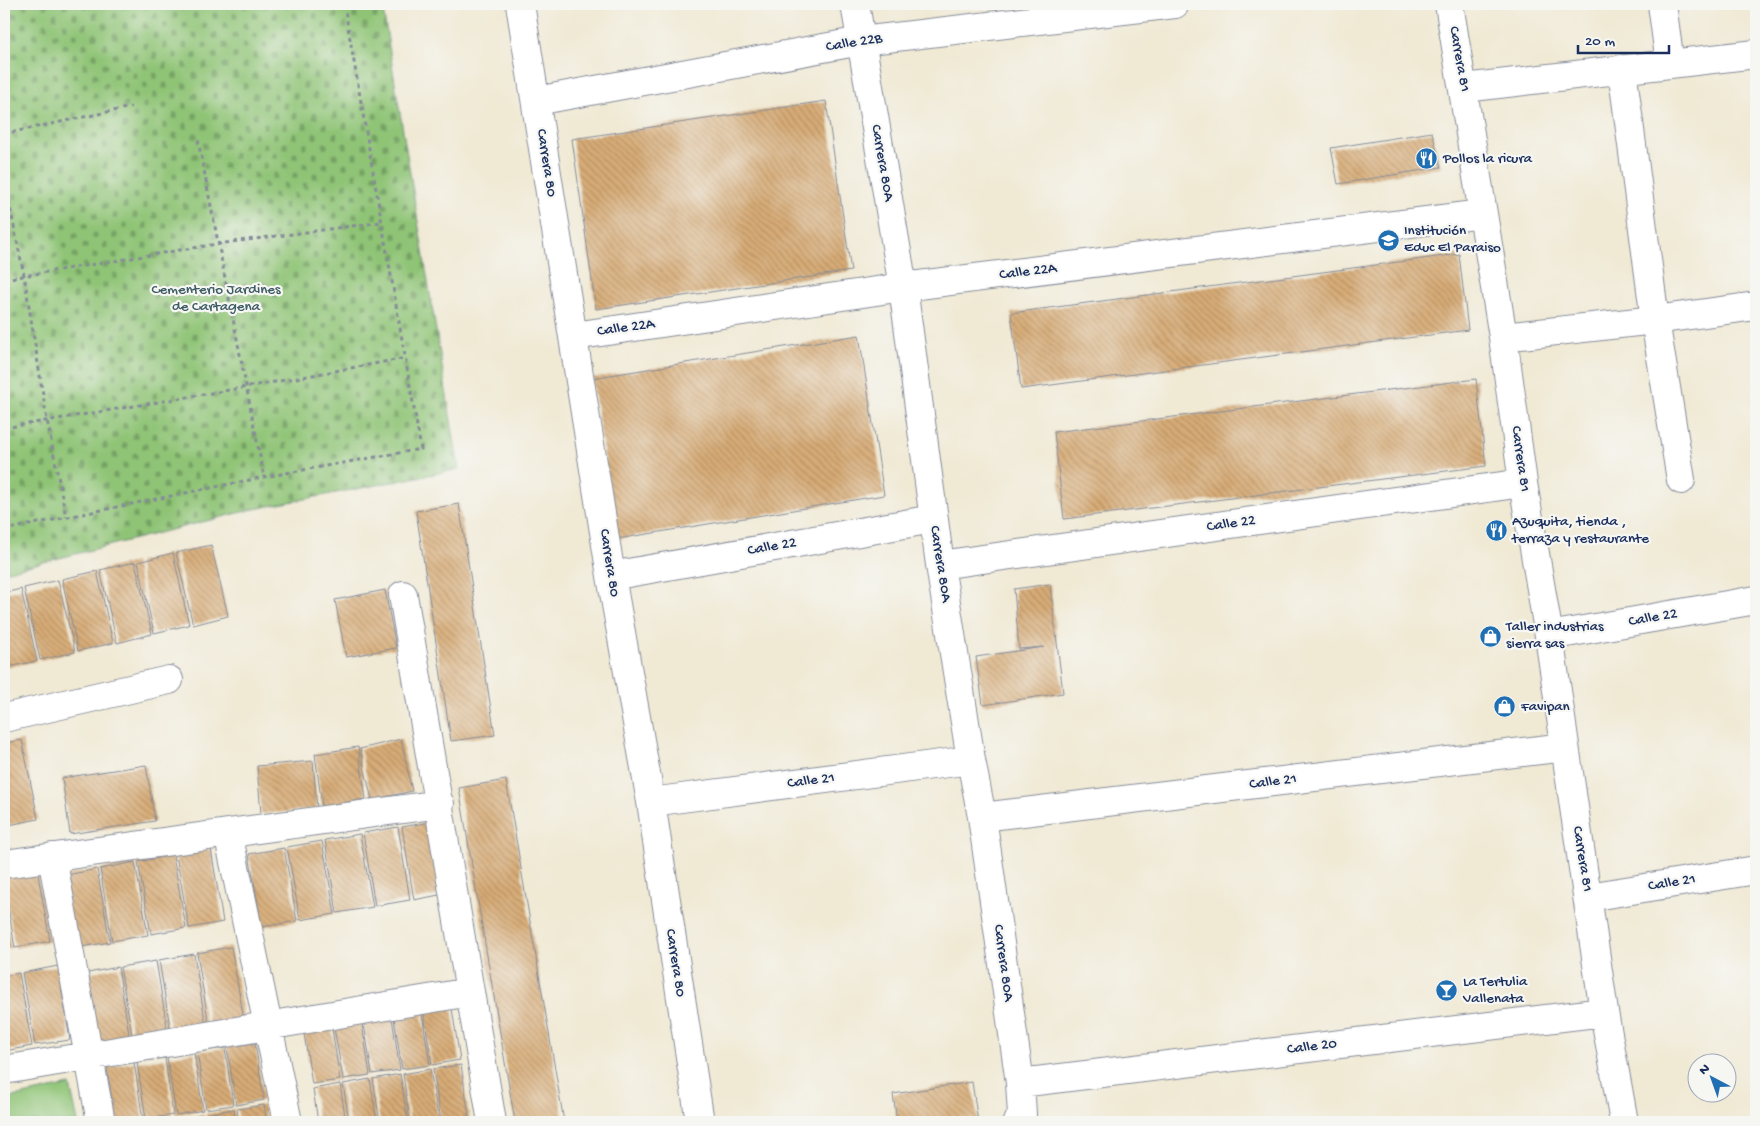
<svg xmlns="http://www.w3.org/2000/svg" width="1760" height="1126" font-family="'Gochi Hand',sans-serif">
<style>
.cemetery{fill:url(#cemetery-stones);stroke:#557a6a}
.garden{fill:#8fc476;stroke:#557a6a}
.building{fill:url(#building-back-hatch)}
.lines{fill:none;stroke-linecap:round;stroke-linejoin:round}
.minor-casing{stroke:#868c99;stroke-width:30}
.path{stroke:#868c99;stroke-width:3;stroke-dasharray:4 4;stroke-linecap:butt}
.minor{stroke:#fff;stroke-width:28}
.labels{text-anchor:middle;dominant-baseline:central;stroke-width:4.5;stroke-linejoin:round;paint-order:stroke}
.street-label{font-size:15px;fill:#1b2f5e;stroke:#f6f6f2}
.poi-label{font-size:15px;fill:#1b2f5e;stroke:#f6f6f2;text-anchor:start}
.park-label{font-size:15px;fill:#3e5c65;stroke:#f6f6f2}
</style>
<defs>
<pattern id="cemetery-stones" width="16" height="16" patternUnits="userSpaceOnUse" patternTransform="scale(1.25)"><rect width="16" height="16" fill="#8fc476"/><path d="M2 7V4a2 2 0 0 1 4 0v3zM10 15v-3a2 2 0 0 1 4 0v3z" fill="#74a064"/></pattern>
<pattern id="building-back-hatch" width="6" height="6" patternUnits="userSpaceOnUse" patternTransform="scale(1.25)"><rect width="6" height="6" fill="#d8ac76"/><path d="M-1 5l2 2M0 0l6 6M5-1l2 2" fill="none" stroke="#ae8c64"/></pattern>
</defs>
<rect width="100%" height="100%" fill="#f6f6f2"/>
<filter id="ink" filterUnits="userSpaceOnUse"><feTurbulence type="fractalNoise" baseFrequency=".02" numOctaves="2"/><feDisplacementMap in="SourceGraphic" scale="10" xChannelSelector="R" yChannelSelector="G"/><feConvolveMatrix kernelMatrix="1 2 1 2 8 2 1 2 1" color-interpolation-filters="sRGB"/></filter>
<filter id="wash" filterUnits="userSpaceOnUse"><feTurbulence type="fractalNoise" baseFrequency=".0096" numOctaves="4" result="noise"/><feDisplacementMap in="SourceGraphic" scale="20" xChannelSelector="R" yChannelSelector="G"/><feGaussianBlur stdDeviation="1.12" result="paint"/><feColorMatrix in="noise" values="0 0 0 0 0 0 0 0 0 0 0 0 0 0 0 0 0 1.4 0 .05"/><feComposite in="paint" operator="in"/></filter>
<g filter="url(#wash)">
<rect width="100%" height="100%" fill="#f0e9d4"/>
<path class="cemetery" d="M4,4H382L459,469L254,509L4,572Z"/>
<path class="garden" d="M70,1085L78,1122H4V1099Z"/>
<g id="blocks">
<path class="building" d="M826,101L851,271L596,309L572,139Z
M1432,132L1441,167L1338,184L1331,148Z
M1459,254L1468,330L1021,389L1011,313Z
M859,335L884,495L617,539L592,378Z
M1476,379L1486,466L1064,519L1054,432Z
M459,504L495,735L451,741L416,511Z
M211,545L228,616L193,625L176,553Z
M173,553L189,625L154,633L138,562Z
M135,562L152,634L117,643L100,570Z
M97,571L113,643L78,651L62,579Z
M58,580L75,652L40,660L24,588Z
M1050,584L1063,693L983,705L976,657L1044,647L1019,649L1014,589Z
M21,589L37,661L4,668V593Z
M385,590L396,648L346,657L335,600Z
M401,739L412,791L372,800L360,749Z
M22,740L38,819L4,826V743Z
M358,747L366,799L322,806L315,754Z
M313,761L317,809L261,814L257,766Z
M146,765L155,821L70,834L62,778Z
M506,780L564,1122H515L459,788Z
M436,821L449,893L414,900L402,827Z
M398,827L410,900L375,906L363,833Z
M360,834L373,907L337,913L325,840Z
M322,841L335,914L300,920L287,847Z
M284,848L297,921L262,927L249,854Z
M211,849L223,922L189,928L176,855Z
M173,855L186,928L151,934L138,862Z
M135,862L148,935L112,941L100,869Z
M37,869L50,941L15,948L4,884V874Z
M97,869L110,942L75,948L62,876Z
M4,910L11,948L4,949Z
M231,947L244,1020L209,1026L197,953Z
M194,954L206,1026L171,1033L159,960Z
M156,961L168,1033L133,1040L120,967Z
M58,966L70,1040L35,1045L22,973Z
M118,967L130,1040L95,1046L83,974Z
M19,973L32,1046L4,1051V976Z
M451,1002L460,1060L432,1065L423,1007Z
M421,1007L430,1065L402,1069L393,1012Z
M391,1012L400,1070L372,1074L363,1017Z
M361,1017L370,1075L343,1079L333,1022Z
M331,1022L340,1080L312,1084L303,1027Z
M255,1043L264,1100L236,1105L227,1047Z
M225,1048L233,1105L206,1109L197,1052Z
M194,1052L203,1110L176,1115L167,1057Z
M165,1058L173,1115L146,1119L137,1062Z
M134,1062L143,1120L115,1122L107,1067Z
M461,1065L470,1122H441L433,1069Z
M430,1069L439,1122H410L403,1074Z
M400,1074L408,1122H380L373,1079Z
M370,1079L377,1122H349L343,1084Z
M972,1082L978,1122H897L893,1094Z
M340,1084L346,1122H318L313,1089Z
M264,1105L267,1122H239L237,1109Z
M234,1109L236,1122H208L206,1114Z
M204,1115L205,1122H177V1119Z"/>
</g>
</g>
<g filter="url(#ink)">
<use href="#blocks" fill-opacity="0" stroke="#868c99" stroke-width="1"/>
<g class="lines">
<defs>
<path id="minor" d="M520,4L611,576L651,802L700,1122
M855,4L903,287L940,565L971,760L982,817L1020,1083L1022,1114L1018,1122
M1449,4L1503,337L1523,483L1549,636L1604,1012L1624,1122
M1662,4L1670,64
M1622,69L1655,320L1681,480
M1464,88L1756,54
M536,101L861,41L1175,4
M574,336L903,287L1482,214
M1503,337L1655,320L1756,306
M940,565L1523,483
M611,576L933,519
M403,595L492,1122
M1549,636L1756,600
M4,718L169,680
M651,802L971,760
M982,817L1565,747
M228,833L288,1122
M52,857L101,1122
M4,864L440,804
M1588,897L1756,870
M4,1070L470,992
M1020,1083L1604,1012"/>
</defs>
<use href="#minor" class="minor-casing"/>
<path class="path" d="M4,134L131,107
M198,140L264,477
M4,178L24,275L47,420L66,517
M4,279L217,244L382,222
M4,428L247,387L406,358
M4,530L264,477L421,449L344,4"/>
<use href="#minor" class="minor"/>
</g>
</g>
<defs>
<symbol id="restaurant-disc" viewBox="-11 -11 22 22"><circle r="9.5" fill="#1f6fb2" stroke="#f6f6f2"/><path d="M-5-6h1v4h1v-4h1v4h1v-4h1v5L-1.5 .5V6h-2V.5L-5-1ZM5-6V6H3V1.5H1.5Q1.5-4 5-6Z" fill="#fff"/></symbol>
<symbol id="school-disc" viewBox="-11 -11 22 22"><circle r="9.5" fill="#1f6fb2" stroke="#f6f6f2"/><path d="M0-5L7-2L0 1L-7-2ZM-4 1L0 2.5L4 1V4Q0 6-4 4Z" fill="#fff"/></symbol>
<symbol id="shop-disc" viewBox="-11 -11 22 22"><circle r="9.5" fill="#1f6fb2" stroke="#f6f6f2"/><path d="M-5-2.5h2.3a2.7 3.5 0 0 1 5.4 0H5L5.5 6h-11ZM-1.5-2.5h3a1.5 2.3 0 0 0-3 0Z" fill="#fff"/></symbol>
<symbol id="bar-disc" viewBox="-11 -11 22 22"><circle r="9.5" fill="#1f6fb2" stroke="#f6f6f2"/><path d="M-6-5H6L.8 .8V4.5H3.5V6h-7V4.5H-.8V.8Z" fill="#fff"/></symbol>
</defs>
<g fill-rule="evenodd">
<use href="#restaurant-disc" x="1414" y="146" width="25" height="25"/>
<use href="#school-disc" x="1376" y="228" width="25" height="25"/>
<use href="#restaurant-disc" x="1484" y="518" width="25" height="25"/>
<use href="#shop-disc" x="1478" y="624" width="25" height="25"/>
<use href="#shop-disc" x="1492" y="694" width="25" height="25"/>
<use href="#bar-disc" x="1434" y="978" width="25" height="25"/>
</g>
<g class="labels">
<g class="street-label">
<text transform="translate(854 43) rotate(-9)">Calle 22B</text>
<text transform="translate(1459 59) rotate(80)">Carrera 81</text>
<text transform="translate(546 163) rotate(81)">Carrera 80</text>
<text transform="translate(882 163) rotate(80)">Carrera 80A</text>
<text transform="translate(1028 272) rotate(-7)">Calle 22A</text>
<text transform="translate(626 328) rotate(-8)">Calle 22A</text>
<text transform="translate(1520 459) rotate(82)">Carrera 81</text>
<text transform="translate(1231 524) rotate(-8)">Calle 22</text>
<text transform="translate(772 547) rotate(-10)">Calle 22</text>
<text transform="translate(609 563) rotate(81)">Carrera 80</text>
<text transform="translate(940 564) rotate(81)">Carrera 80A</text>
<text transform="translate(1653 618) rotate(-10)">Calle 22</text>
<text transform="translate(811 781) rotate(-7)">Calle 21</text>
<text transform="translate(1273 782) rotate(-7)">Calle 21</text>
<text transform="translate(1582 859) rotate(81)">Carrera 81</text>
<text transform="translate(1672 883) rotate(-9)">Calle 21</text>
<text transform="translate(675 963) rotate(81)">Carrera 80</text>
<text transform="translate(1003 963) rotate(82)">Carrera 80A</text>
<text transform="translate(1312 1047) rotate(-7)">Calle 20</text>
</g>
<g class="poi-label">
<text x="1443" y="159">Pollos la ricura</text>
<text x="1404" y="231">Institución<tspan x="1404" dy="17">Educ El Paraiso</tspan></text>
<text x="1512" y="522">Azuquita, tienda ,<tspan x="1512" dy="17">terraza y restaurante</tspan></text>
<text x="1506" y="627">Taller industrias<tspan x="1506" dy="17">sierra sas</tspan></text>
<text x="1521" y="707">Favipan</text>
<text x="1463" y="982">La Tertulia<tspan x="1463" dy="17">Vallenata</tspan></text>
</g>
<g class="park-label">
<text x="216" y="290">Cementerio Jardines<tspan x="216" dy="17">de Cartagena</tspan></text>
</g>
</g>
<rect width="1760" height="1126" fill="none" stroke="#f6f6f2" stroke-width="20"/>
<g transform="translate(1712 1078) rotate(319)"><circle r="24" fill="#f6f6f2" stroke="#9ea6b7"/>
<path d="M0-4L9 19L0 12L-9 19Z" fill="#1f6fb2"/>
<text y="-8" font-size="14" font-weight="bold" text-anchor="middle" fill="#1b2f5e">N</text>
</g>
<path d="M1578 45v8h91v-8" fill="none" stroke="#1b2f5e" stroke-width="2.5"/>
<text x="1585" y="45" font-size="15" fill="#1b2f5e" stroke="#f6f6f2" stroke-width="4" paint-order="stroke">20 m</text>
</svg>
